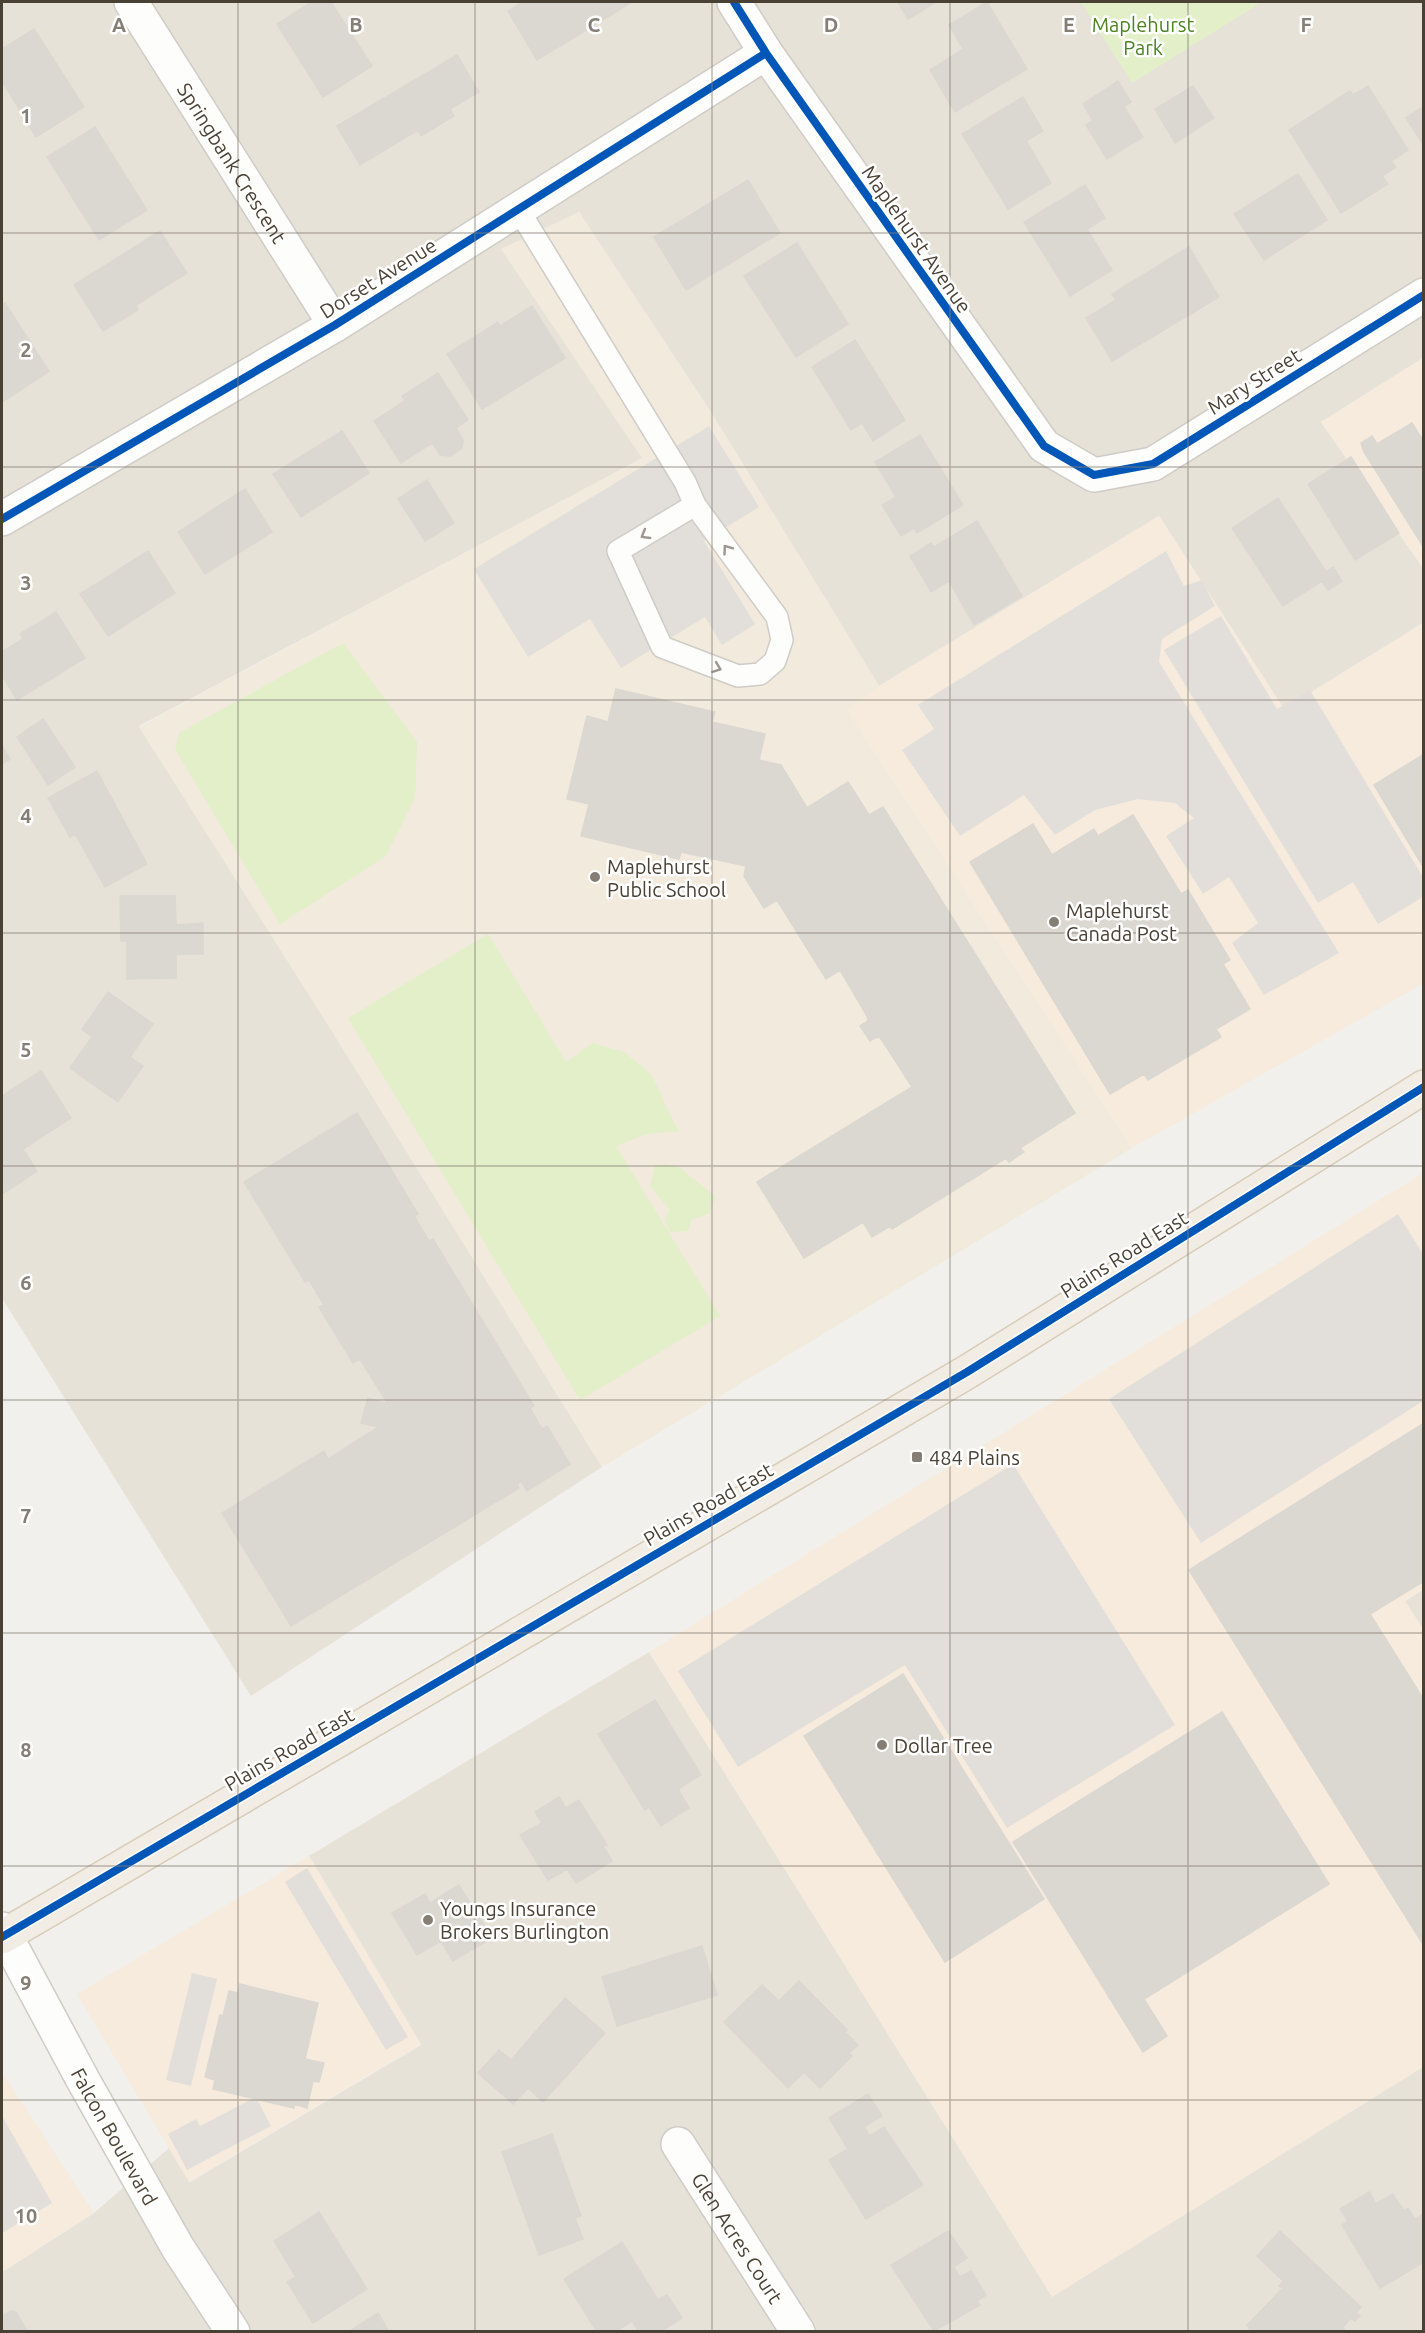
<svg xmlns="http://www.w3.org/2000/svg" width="1425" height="2333" font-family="Ubuntu,sans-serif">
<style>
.residential{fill:#e7e2d8}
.commercial{fill:#f6ebdd}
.education{fill:#f1eadd}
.green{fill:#e2efc9}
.parking{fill:#e2dfda}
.building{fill:#dbd7d1;stroke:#dbd7d1;stroke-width:1.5}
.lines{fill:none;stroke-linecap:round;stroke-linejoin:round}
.lane-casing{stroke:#cfccc7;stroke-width:24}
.street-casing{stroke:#cfccc7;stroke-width:36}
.primary-casing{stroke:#d7ccb7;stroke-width:36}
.lane{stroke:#fdfdfc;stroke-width:21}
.street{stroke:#fdfdfc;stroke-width:33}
.primary{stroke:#f2ede4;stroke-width:33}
.cycleway-casing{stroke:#fff;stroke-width:11}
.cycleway{stroke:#0057b8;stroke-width:8}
.oneway{stroke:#9b968f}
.grid{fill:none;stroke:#857e75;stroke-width:1.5;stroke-opacity:0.55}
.poi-dot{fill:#857e75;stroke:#fff;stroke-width:2}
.labels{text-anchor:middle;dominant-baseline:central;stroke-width:5;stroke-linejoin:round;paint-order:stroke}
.park-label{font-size:20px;fill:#4b8421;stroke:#fff}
.street-label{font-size:20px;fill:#4a4135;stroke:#fff}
.poi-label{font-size:20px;fill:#4a4135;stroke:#fff;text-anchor:start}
.grid-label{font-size:20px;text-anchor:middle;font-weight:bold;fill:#857e75;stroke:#fff;stroke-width:5;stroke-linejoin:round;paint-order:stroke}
</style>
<rect width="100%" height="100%" fill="#f2f0ec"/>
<path class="residential" d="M2,2H1423V358L1321,422L1423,568V623L1284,709L1159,516L879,686L714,417L579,212L502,250L643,458L139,726L330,1028L602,1467L251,1696L2,1298Z
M1423,1590V1630L1405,1601Z
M649,1652L1052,2296L1423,2067V2331L2,2332V2272L94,2213L169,2148L190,2182L421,2045L309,1856Z"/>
<path class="commercial" d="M1423,358V568L1321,422Z
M1159,516L1284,709L1423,623V984L1132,1148L847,710L879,686Z
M1423,1173L1424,1589L1405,1601L1424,1630L1423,2067L1052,2297L649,1652Z
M309,1856L421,2044L189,2182L77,1994Z
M2,2072L94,2213L2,2272Z"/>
<path class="education" d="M579,212L714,417L879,686L847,710L1132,1148L602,1467L330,1028L139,727L642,458L501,249Z"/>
<path class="green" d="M1081,2H1262L1132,83Z
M343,643L417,742L415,798L386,856L280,924L175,749L179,733Z
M488,934L566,1062L593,1043L624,1052L651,1074L678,1131L646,1134L616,1146L720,1316L580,1400L348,1018Z
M666,1164L679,1167L716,1197L710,1213L691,1220L688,1231L670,1232L665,1219L670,1210L650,1186L655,1165Z"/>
<path class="parking" d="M709,426L759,507L704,541L755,624L722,645L705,617L621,668L590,619L528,657L474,569Z
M1166,551L1184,586L1202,580L1215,606L1162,639L1159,662L1339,953L1264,995L1232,943L1258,923L1229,877L1203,894L1166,836L1194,818L1175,803L1138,799L1095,810L1055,835L1024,795L960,836L902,750L934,729L918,705Z
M1221,616L1277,709L1310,690L1423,877V897L1378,924L1353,882L1318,903L1164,650Z
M1398,1214L1423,1254V1401L1201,1543L1109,1399Z
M1013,1464L1175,1725L1007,1828L905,1665L738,1767L678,1671Z
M307,1868L408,2037L386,2050L285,1882Z
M192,1973L217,1979L191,2086L166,2080Z
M256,2097L271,2126L187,2170L168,2134L196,2119L200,2126Z
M2,2116L52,2203L2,2233Z"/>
<path class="building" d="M312,2H331L372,66L323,97L277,24Z
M523,2H632L537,60L508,11Z
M898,2H936L908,19Z
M987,2L1027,69L955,112L930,70L963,49L949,25Z
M34,29L84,107L36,137L2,81V49Z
M457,55L479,92L450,109L454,116L421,136L418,130L360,165L337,126Z
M1118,81L1131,102L1124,107L1143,137L1107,159L1086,125L1093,121L1083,104Z
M1193,86L1214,118L1175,143L1155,109Z
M1368,86L1408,150L1391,161L1396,167L1382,176L1388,184L1341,213L1289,130L1350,91L1353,95Z
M1023,97L1043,131L1026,141L1051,183L1008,209L962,134Z
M1424,106V146L1406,118Z
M95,127L147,210L99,240L47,157Z
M1298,174L1327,220L1264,260L1234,214Z
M748,180L780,233L686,290L654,237Z
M1085,185L1105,218L1087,229L1112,270L1070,296L1024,222Z
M160,231L187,273L136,305L138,310L103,331L74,285Z
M797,243L848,324L796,357L744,276Z
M1189,247L1219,297L1112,361L1086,318L1116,300L1112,294Z
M5,303L49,371L2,402V305Z
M532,306L565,358L482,409L447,354L498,322L500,326Z
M855,340L905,420L873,441L862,423L851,430L812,367Z
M438,373L468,420L456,428L463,440L462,448L450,456L440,455L432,443L401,463L374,421L405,401L402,396Z
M1412,423L1424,442V548L1364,452L1361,443L1372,436L1377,444Z
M342,431L369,473L301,517L273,474Z
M920,435L963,505L917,533L914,528L901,536L882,505L896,497L875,462Z
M1351,457L1399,533L1355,560L1308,484Z
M427,480L454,523L425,541L398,499Z
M245,489L272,532L205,574L178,532Z
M1278,498L1326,572L1333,567L1342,581L1328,590L1322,581L1283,606L1232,528Z
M977,521L1022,596L974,625L949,581L931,592L910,556L931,543L934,547Z
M148,551L175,593L108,636L80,594Z
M56,612L85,658L17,700L2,675V652L23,639L20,634Z
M616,689L715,712L712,722L765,734L759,760L781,765L807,808L848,782L869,815L883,807L1075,1113L1020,1148L1024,1152L1009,1162L1006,1158L892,1229L890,1226L872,1237L863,1222L804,1258L757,1182L912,1087L882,1040L878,1036L870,1041L860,1026L868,1021L867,1016L840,970L826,979L777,900L764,908L744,876L746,866L681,852L679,859L581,836L589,804L567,799L587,716L608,722Z
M43,719L75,767L48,785L17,737Z
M2,746L10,759L2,764Z
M1424,754V864L1422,865L1374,785Z
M97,771L147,864L105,887L75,834L70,837L48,798Z
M1133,815L1181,894L1188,890L1230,960L1223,964L1250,1009L1216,1029L1221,1037L1148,1080L1144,1074L1110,1094L970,862L1033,824L1052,855L1094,829L1098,836Z
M120,896H175L176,925L203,923V954H176V978L127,979V941H121Z
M108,992L153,1024L130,1057L143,1066L118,1102L70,1068L92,1037L82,1029Z
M41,1071L71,1118L23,1149L37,1171L2,1194V1096Z
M357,1113L418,1214L414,1216L429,1241L433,1239L534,1406L530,1408L542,1429L547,1426L570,1464L527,1491L521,1481L517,1484L519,1488L291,1626L222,1513L324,1451L328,1459L379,1427L361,1423L368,1398L388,1404L360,1359L353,1363L319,1307L324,1305L309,1280L305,1282L244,1182Z
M1424,1423V1581L1370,1614L1424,1700V1946L1189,1570Z
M903,1674L1044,1899L945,1962L804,1736Z
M655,1700L701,1775L678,1789L689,1808L661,1826L649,1807L645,1810L598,1734Z
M1222,1712L1329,1884L1144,1999L1167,2036L1143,2052L1013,1842Z
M559,1797L566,1808L579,1800L607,1845L603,1846L612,1861L576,1883L567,1869L548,1880L520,1835L542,1823L535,1812Z
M459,1885L492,1938L453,1961L441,1941L417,1955L392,1913L425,1894L430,1903Z
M702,1946L717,1995L617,2026L602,1977Z
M799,1981L847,2030L845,2032L858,2045L849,2053L852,2056L820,2088L804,2072L788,2088L724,2022L762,1985L779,2001Z
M240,1984L318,2003L305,2059L324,2063L319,2082L313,2081L307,2108L294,2104V2108L213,2089L215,2080L205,2077L220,2015L223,2016L229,1991L238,1993Z
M565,1998L605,2033L543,2102L528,2088L513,2104L478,2073L499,2050L511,2060Z
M868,2094L882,2116L864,2127L870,2136L884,2127L923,2185L866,2219L829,2160L848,2149L829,2118Z
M552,2134L581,2216L575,2218L583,2239L539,2255L502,2152Z
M1369,2192L1376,2204L1393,2194L1404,2211L1408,2208L1415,2219L1422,2215L1424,2217V2262L1380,2288L1342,2225L1348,2221L1340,2209Z
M319,2212L367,2289L313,2323L287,2282L296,2277L274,2241Z
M948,2231L967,2258L954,2267L960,2277L971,2271L986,2295L977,2301L980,2305L934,2331L891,2265Z
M1280,2231L1361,2307L1356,2313L1360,2316L1355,2321L1351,2318L1343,2327L1346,2332H1328L1325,2328L1322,2332H1248L1250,2329L1247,2325L1283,2288L1279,2286L1283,2281L1257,2256Z
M622,2242L658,2300L667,2295L682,2318L660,2332H639L632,2321L615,2332H597L564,2279Z
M11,2311L16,2312L28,2332H2V2316Z
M378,2313L389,2332H348Z"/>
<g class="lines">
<defs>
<path id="lane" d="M518,209L685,482L695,505L777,617L782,640L775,661L760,674L738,676L662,647L618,551L695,505"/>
<g id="street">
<path id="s1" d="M131,2L335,325"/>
<path d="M734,2L766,53L1044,446L1094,475L1153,464L1424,295"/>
<path d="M2,519L335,325L766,53"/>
<path id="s2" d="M2,1929L83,2080L178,2248L233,2332"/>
<path id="s3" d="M678,2144L798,2332"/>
</g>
<path id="primary" d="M2,1937L967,1372L1424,1087"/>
</defs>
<use href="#lane" class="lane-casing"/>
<use href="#street" class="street-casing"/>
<use href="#primary" class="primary-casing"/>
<use href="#lane" class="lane"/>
<use href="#street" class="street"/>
<use href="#primary" class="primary"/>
<defs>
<path id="cycleway" d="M734,2L766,53L1044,446L1094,475L1153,464L1424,295
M2,519L335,325L766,53
M2,1937L967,1372L1424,1087"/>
</defs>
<use href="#cycleway" class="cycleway-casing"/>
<use href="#cycleway" class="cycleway"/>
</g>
<defs><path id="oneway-chevron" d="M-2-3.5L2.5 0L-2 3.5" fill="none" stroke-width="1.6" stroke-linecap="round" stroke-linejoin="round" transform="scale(1.5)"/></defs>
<g class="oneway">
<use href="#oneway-chevron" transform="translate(645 535) rotate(149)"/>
<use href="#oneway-chevron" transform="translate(727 549) rotate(-126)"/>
<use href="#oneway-chevron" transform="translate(717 668) rotate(21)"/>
</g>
<path class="grid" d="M238,2V2332M475,2V2332M712,2V2332M950,2V2332M1188,2V2332M2,233H1424M2,467H1424M2,700H1424M2,933H1424M2,1166H1424M2,1400H1424M2,1633H1424M2,1866H1424M2,2100H1424"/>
<g class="poi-dot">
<circle cx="595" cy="877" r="6"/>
<circle cx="1054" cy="922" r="6"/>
<rect x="911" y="1451" width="12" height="12" rx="3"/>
<circle cx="882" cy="1745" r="6"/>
<circle cx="428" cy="1920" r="6"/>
</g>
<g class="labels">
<g class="park-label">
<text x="1143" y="24">Maplehurst<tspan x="1143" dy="23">Park</tspan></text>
</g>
<g class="street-label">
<text stroke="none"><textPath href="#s1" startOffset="190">Springbank Crescent</textPath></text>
<text transform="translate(917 239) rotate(55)">Maplehurst Avenue</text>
<text transform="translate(378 278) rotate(-32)">Dorset Avenue</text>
<text transform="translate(1254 381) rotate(-32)">Mary Street</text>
<text transform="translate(1124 1254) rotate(-32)">Plains Road East</text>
<text transform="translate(708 1504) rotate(-30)">Plains Road East</text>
<text transform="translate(289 1749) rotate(-30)">Plains Road East</text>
<text stroke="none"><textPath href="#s2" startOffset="236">Falcon Boulevard</textPath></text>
<text stroke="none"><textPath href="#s3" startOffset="111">Glen Acres Court</textPath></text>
</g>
<g class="poi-label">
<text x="607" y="866">Maplehurst<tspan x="607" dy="23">Public School</tspan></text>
<text x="1066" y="910">Maplehurst<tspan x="1066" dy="23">Canada Post</tspan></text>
<text x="929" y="1457">484 Plains</text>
<text x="894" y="1745">Dollar Tree</text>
<text x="440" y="1908">Youngs Insurance<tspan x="440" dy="23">Brokers Burlington</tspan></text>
</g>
</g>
<g class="grid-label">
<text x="119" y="32">A</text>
<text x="356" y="32">B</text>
<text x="594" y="32">C</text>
<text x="831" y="32">D</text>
<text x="1069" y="32">E</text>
<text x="1306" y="32">F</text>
<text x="26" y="123">1</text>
<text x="26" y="357">2</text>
<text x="26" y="590">3</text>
<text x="26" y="823">4</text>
<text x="26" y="1057">5</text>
<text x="26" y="1290">6</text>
<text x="26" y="1523">7</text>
<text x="26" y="1757">8</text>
<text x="26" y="1990">9</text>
<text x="26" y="2223">10</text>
</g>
<rect width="1425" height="2333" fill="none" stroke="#4a4135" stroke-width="6"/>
</svg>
